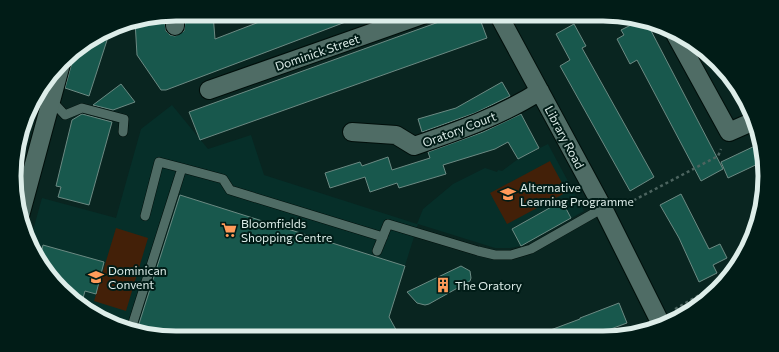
<svg xmlns="http://www.w3.org/2000/svg" width="779" height="352" font-family="Commissioner,sans-serif">
<style>
.built{fill:#062f29}
.green{fill:#432008}
.building{fill:#18584d;stroke:#6c8a83}
.lines{fill:none;stroke-linecap:round;stroke-linejoin:round}
.service-casing{stroke:#000e0a;stroke-width:10}
.minor-casing{stroke:#000e0a;stroke-width:20}
.path{stroke:#4c645f;stroke-width:2.5;stroke-dasharray:3 3;stroke-linecap:butt}
.service{stroke:#4f6c65;stroke-width:9}
.minor{stroke:#4f6c65;stroke-width:18}
.labels{text-anchor:middle;dominant-baseline:central;stroke-width:4;stroke-linejoin:round;paint-order:stroke}
.street-label{font-size:12px;fill:#ddede9;stroke:#011c17}
.poi-label{font-size:12px;fill:#ddede9;stroke:#011c17;text-anchor:start}
.rim{fill:none;stroke:#ddede9;stroke-width:5}
</style>
<rect width="100%" height="100%" fill="#092520"/>
<path class="built" d="M172,105L208,149L251,135L264,175L417,224L423,209L453,184L485,168L497,172L498,170L502,171L518,159L548,144L584,211L521,246L510,248H495L418,224L389,317L397,331L407,335L408,337L176,338L114,326L69,298L36,257L30,242L40,205L42,198L116,218L141,129Z"/>
<path class="green" d="M550,161L567,192L507,224L490,193Z
M116,228L148,238L126,311L94,301Z"/>
<path class="building" d="M186,14H213L215,39L280,14H364V15L166,90H161L137,55L135,21L164,16L166,31L170,35L175,36L184,31Z
M461,14H478L487,38L200,140L189,112Z
M639,21L647,23L723,169L701,181L637,60L630,64L617,39L624,35L621,30Z
M574,24L586,46L582,48L654,177L630,191L560,66L570,60L556,34Z
M110,31L89,96L65,88L71,66V60L68,56Z
M502,82L510,96L475,113L422,132L418,119L456,108Z
M121,84L135,102L113,110L93,105Z
M82,114L112,122L89,205L58,197L61,187L56,186L72,120Z
M521,114L539,148L518,159L508,142L495,149L443,165L446,174L399,188L397,183L370,192L365,177L330,188L325,173L360,162L362,166L388,157L392,170L430,158L428,152L483,132Z
M759,144L762,162L728,178L721,162Z
M681,194L709,249L720,244L727,258L713,265L717,273L699,282L679,238L660,205Z
M180,195L405,266L389,317L400,337L176,338L137,330Z
M562,201L571,218L521,246L512,229Z
M43,245L104,262L96,294L85,291L81,305L69,298L39,261Z
M461,266L470,271L471,278L470,281L429,304L425,305L417,303L407,292Z
M619,303L627,323L589,337H537V335L580,319V318Z"/>
<g class="lines">
<defs>
<path id="service" d="M52,101L65,115L82,108L124,119L123,132
M145,216L159,162L182,168
M377,251L388,224L478,251L495,255H511L531,249L603,208
M131,329L182,168L223,179L230,190L383,237"/>
<path id="minor" d="M175,14V26
M498,14L603,208L658,318L661,327
M674,32L729,132L754,121
M209,90L425,14
M352,132L396,135L414,146C458,131 501,116 540,91
M20,216L61,64"/>
</defs>
<use href="#service" class="service-casing"/>
<use href="#minor" class="minor-casing"/>
<path class="path" d="M623,206L718,156L721,149
M675,309L726,280"/>
<use href="#service" class="service"/>
<use href="#minor" class="minor"/>
</g>
<defs>
<symbol id="school-bare" viewBox="-9 -9 18 18"><path d="M0-5L7-2L0 1L-7-2ZM-4 1L0 2.5L4 1V4Q0 6-4 4Z" fill="#ff9b5a" stroke="#011c17" stroke-width="2.5" paint-order="stroke"/></symbol>
<symbol id="supermarket-bare" viewBox="-9 -9 18 18"><path d="M-6-5.5h2.5l.6 2H6L4.5 2H-2.5L-4.4-4H-6ZM-1.5 3.2a1.3 1.3 0 1 0 .1 0ZM3 3.2a1.3 1.3 0 1 0 .1 0Z" fill="#ff9b5a" stroke="#011c17" stroke-width="2.5" paint-order="stroke"/></symbol>
<symbol id="building-bare" viewBox="-9 -9 18 18"><path d="M-4-6H4V6H1V3H-1V6H-4ZM-2.5-4.3h1.7v1.8h-1.7ZM.8-4.3h1.7v1.8H.8ZM-2.5-1h1.7V.8h-1.7ZM.8-1h1.7V.8H.8Z" fill="#ff9b5a" stroke="#011c17" stroke-width="2.5" paint-order="stroke"/></symbol>
</defs>
<g fill-rule="evenodd">
<use href="#school-bare" x="497" y="183" width="22" height="22"/>
<use href="#supermarket-bare" x="218" y="219" width="22" height="22"/>
<use href="#school-bare" x="85" y="266" width="22" height="22"/>
<use href="#building-bare" x="432" y="274" width="22" height="22"/>
</g>
<g class="labels">
<g class="street-label">
<text transform="translate(317 52) rotate(-19)">Dominick Street</text>
<text transform="translate(459 129) rotate(-21)">Oratory Court</text>
<text transform="translate(565 137) rotate(62)">Library Road</text>
</g>
<g class="poi-label">
<text x="520" y="187">Alternative<tspan x="520" dy="14">Learning Programme</tspan></text>
<text x="241" y="223">Bloomfields<tspan x="241" dy="14">Shopping Centre</tspan></text>
<text x="108" y="270">Dominican<tspan x="108" dy="14">Convent</tspan></text>
<text x="455" y="285">The Oratory</text>
</g>
</g>
<path d="M0 0H779V352H0ZM176 21H603A155 155 0 0 1 758 176V176A155 155 0 0 1 603 331H176A155 155 0 0 1 21 176V176A155 155 0 0 1 176 21Z" fill="#011c17" fill-rule="evenodd"/>
<path class="rim" d="M176 21H603A155 155 0 0 1 758 176V176A155 155 0 0 1 603 331H176A155 155 0 0 1 21 176V176A155 155 0 0 1 176 21Z"/>
</svg>
